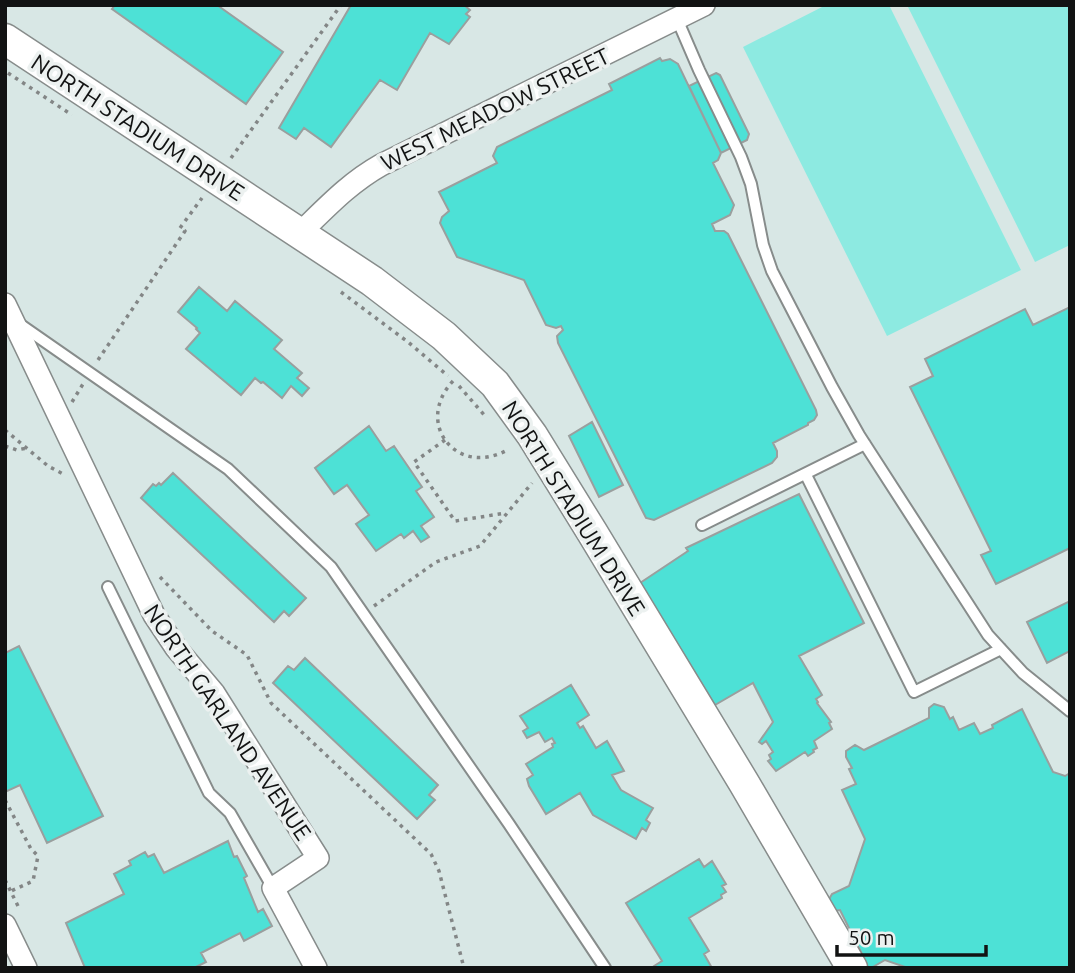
<svg xmlns="http://www.w3.org/2000/svg" width="1075" height="973" font-family="Ubuntu,sans-serif">
<style>
.built{fill:#d8e7e5}
.green{fill:#8deae1}
.building{fill:#4de1d6;stroke:#9a9f9e;stroke-width:2}
.lines{fill:none;stroke-linecap:round;stroke-linejoin:round}
.lane-casing{stroke:#878c8b;stroke-width:14}
.street-casing{stroke:#878c8b;stroke-width:24}
.secondary-casing{stroke:#878c8b;stroke-width:33}
.path{stroke:#838686;stroke-width:3.5;stroke-dasharray:3.5 5;stroke-linecap:butt}
.lane{stroke:#fff;stroke-width:10}
.street{stroke:#fff;stroke-width:21}
.secondary{stroke:#fff;stroke-width:30}
.labels{text-anchor:middle;dominant-baseline:central;stroke-width:7;stroke-linejoin:round;paint-order:stroke}
.street-label{font-size:23px;fill:#121313;stroke:#ecf1f0}
</style>
<rect width="100%" height="100%" fill="#ecf1f0"/>
<path class="built" d="M5,5H1070V968H5Z"/>
<path class="green" d="M826,5H889L1021,270L887,336L743,47Z
M907,5H1070V245L1035,262Z"/>
<path class="building" d="M115,5H217L283,52L246,104L112,9Z
M351,5H464L470,10L466,14L470,17L449,44L430,33L397,90L380,80L331,147L304,128L296,139L279,128Z
M660,58L662,61L670,59L678,64L721,153L718,160L713,163L734,205L730,215L712,224L715,231H724L728,234L816,410L817,415L814,420L808,423V425L773,443L777,451V457L772,463L654,520L646,518L558,343L557,336L563,330L561,326L556,328L546,325L524,280L457,257L440,223L442,217L449,211L439,192L497,163L493,156L497,147L612,90L609,84Z
M716,73L720,75L749,134L747,140L721,153L689,86Z
M199,287L227,311L235,301L282,340L274,349L302,373L297,378L309,388L302,396L291,386L282,398L263,382L261,383L255,378L241,395L186,349L200,333L196,329L197,328L178,312Z
M1070,307V548L996,584L981,555L991,551L910,387L933,376L925,359L1025,309L1033,325Z
M592,422L623,485L599,497L569,436Z
M369,426L386,451L394,446L422,487L416,491L434,517L421,526L429,537L421,542L413,531L404,538L401,534L376,551L356,524L369,515L347,485L334,494L315,468Z
M173,473L306,598L289,616L284,611L274,622L141,498L153,484L156,486L159,483L161,485Z
M799,494L864,623L799,656L822,695L816,699L818,702L817,703L831,722L829,723L832,729L814,741L817,748L813,750L814,752L808,756L805,752L776,771L768,761L771,759L769,755L773,752L766,741L762,744L759,742L773,722L753,683L715,705L640,583L688,551L686,548Z
M1070,601V651L1047,663L1027,622Z
M19,646L103,816L47,843L20,785L5,792V653Z
M305,658L438,785L429,795L435,800L417,819L273,683L288,666L294,670Z
M571,685L589,715L577,723L580,728L583,726L596,748L607,741L624,771L612,775L621,790L653,808L646,820L650,823L646,831L642,828L636,839L593,815L580,793L546,814L529,786L527,779L533,775L526,764L553,747L552,744L555,743L552,738L545,742L539,732L527,738L523,731L528,728L520,716Z
M934,704L944,707L950,719L953,717L959,730L974,723L980,734L993,728L992,725L1022,709L1053,772L1065,776L1070,773V968H908L885,960L871,968H861L858,958L862,954L840,910L834,911L828,901L832,894L849,886L865,839L842,790L856,784L849,769L852,768L846,757V751L855,745L864,750L929,718V708Z
M228,841L234,857L237,856L247,876L244,878L258,912L263,909L272,926L244,941L240,933L201,953L206,962L194,968H85L66,923L124,894L114,874L131,865L129,861L145,852L148,857L154,854L164,873Z
M699,859L704,867L712,861L726,884L722,886L726,892L721,895L722,898L689,918L709,951L704,954L712,968H655L654,966L662,961L626,903Z"/>
<g class="lines">
<defs>
<path id="lane" d="M677,19L699,70L741,157L751,184L763,245L772,271L832,387L859,435L988,635L1023,673L1070,711
M18,323L228,469L331,567L509,824L605,968
M806,475L914,692L1001,649
M702,525L865,444
M108,587L209,793L230,813L273,888"/>
<path id="street" d="M300,233C326,208 349,183 381,165L704,5
M5,304L154,615L176,648L214,693L318,858L273,888L316,968
M5,925L26,968"/>
<path id="secondary" d="M5,39L372,281L444,336L495,384L532,435L592,532L744,783L852,968"/>
</defs>
<use href="#lane" class="lane-casing"/>
<use href="#street" class="street-casing"/>
<use href="#secondary" class="secondary-casing"/>
<path class="path" d="M8,73L72,115
M231,158L341,5
M341,292L408,342L448,376
M98,360L185,231L180,228L202,198
M453,381C413,424 458,479 509,449
M459,386L486,417
M72,402L83,384
M5,430L48,466L65,475
M445,440L414,462L455,521L506,513
M5,446L17,450L27,448
M160,577L212,631L247,655L271,703L431,854L439,871L464,968
M374,606L436,562L480,546L532,483
M5,800L31,849L38,856L33,881L11,891
M5,880L20,910"/>
<use href="#lane" class="lane"/>
<use href="#street" class="street"/>
<use href="#secondary" class="secondary"/>
</g>
<g class="labels">
<g class="street-label">
<text transform="translate(495 109) rotate(-26)">WEST MEADOW STREET</text>
<text transform="translate(138 127) rotate(33)">NORTH STADIUM DRIVE</text>
<text transform="translate(574 508) rotate(58)">NORTH STADIUM DRIVE</text>
<text transform="translate(228 722) rotate(56)">NORTH GARLAND AVENUE</text>
</g>
</g>
<rect width="1075" height="973" fill="none" stroke="#121313" stroke-width="14"/>
<path d="M837 945v10h149v-10" fill="none" stroke="#121313" stroke-width="3.5"/>
<text x="848" y="945" font-size="21" fill="#121313" stroke="#ecf1f0" stroke-width="5" paint-order="stroke">50 m</text>
</svg>
